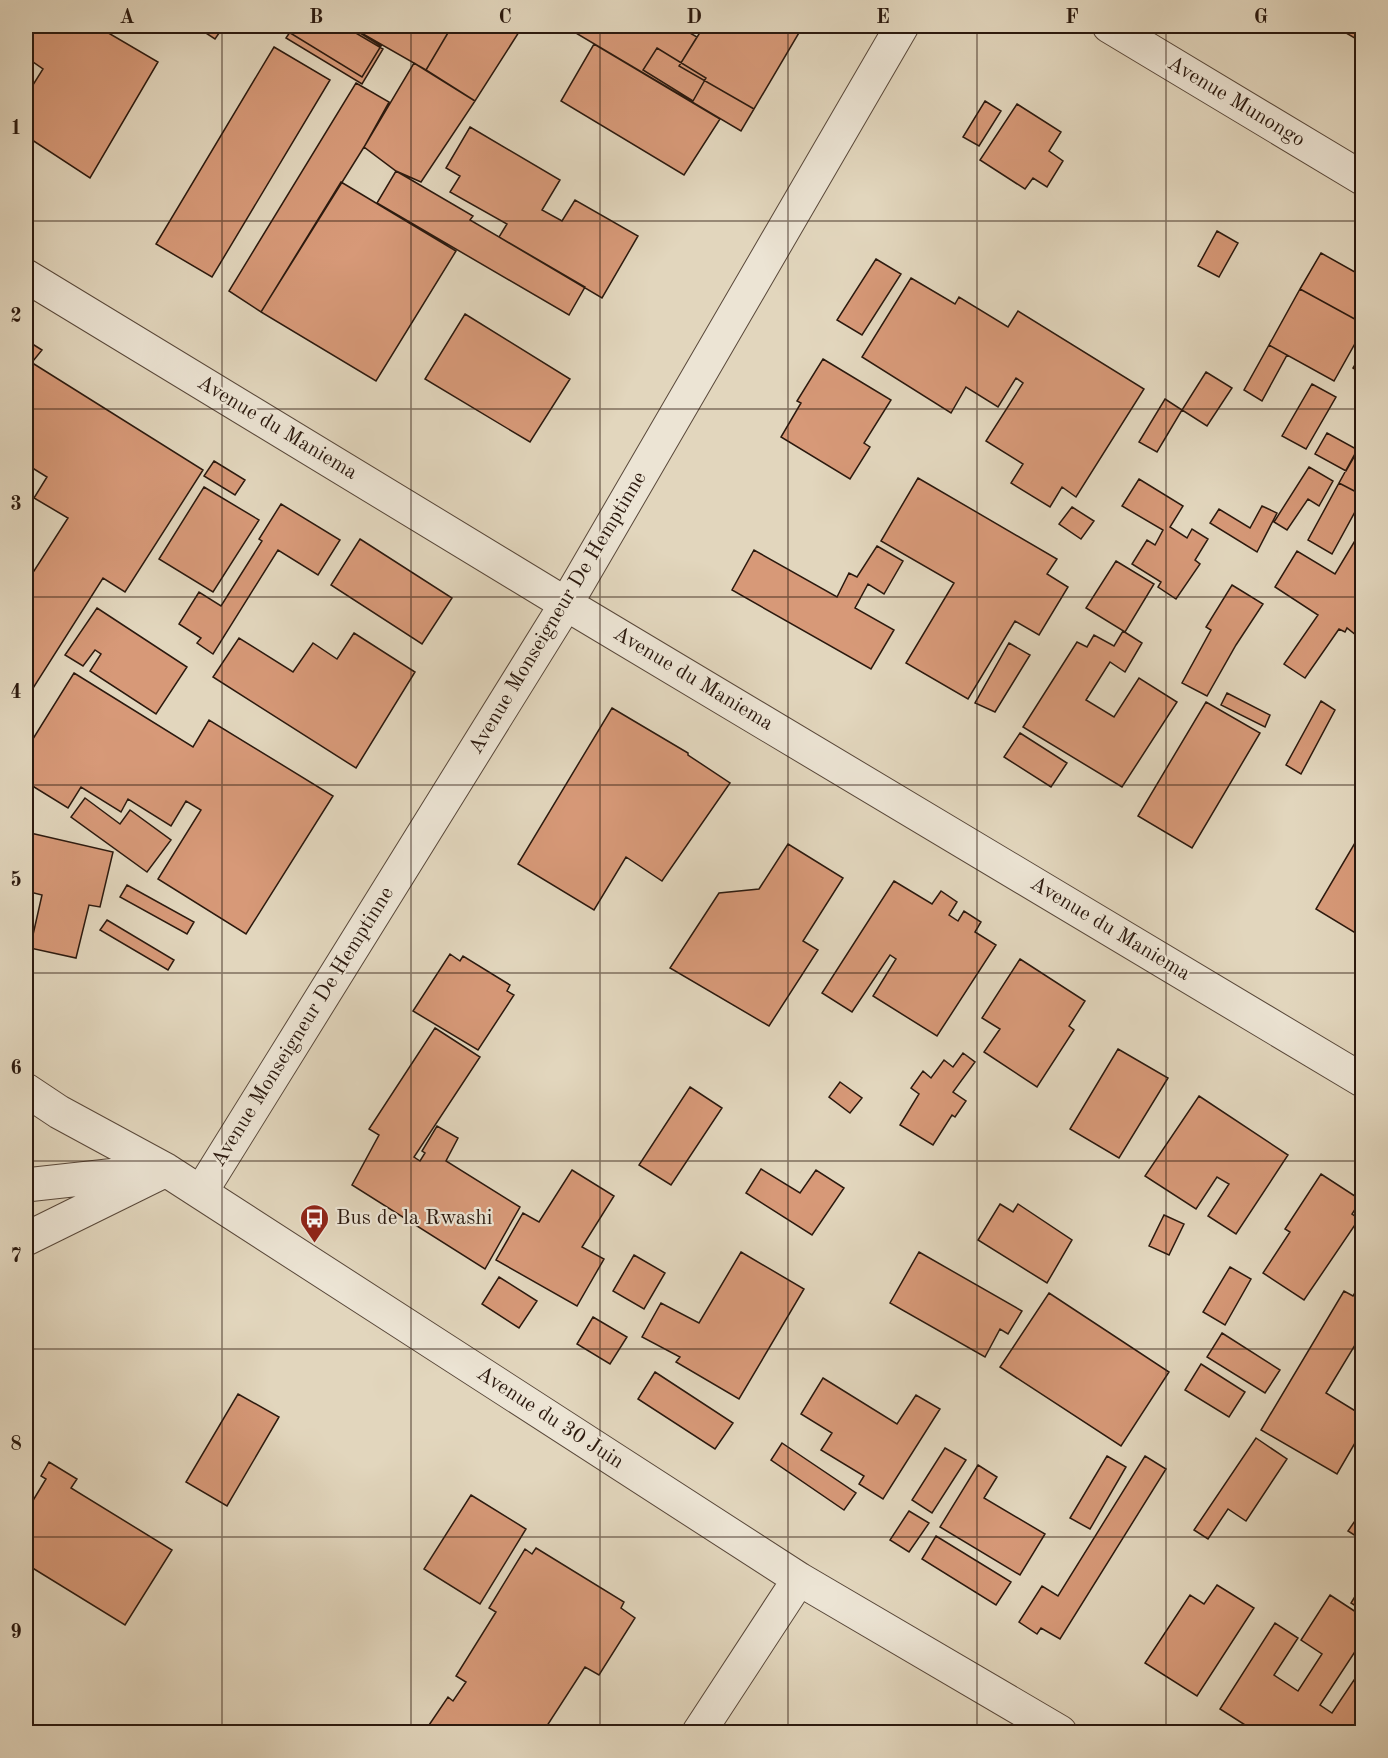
<svg xmlns="http://www.w3.org/2000/svg" width="1388" height="1758" font-family="'Old Standard TT',serif">
<style>
.building{fill:#d79978;stroke:#2b190e;stroke-width:1.5}
.lines{fill:none;stroke-linecap:round;stroke-linejoin:round}
.minor-casing{stroke:#59483a;stroke-width:35}
.minor{stroke:#ece4d4;stroke-width:33}
.grid{fill:none;stroke:#2b190e;stroke-width:1.5;stroke-opacity:0.55}
.labels{text-anchor:middle;dominant-baseline:central;stroke-width:4.5;stroke-linejoin:round;paint-order:stroke}
.street-label{font-size:21px;fill:#2b190e;stroke:#ece4d4}
.poi-label{font-size:21px;fill:#2b190e;stroke:#ece4d4;text-anchor:start}
.neatline{fill:none;stroke:#2b190e;stroke-width:2}
.grid-label{font-size:20px;text-anchor:middle;font-weight:bold;fill:#2b190e}
</style>
<rect width="100%" height="100%" fill="#e2d6bd"/>
<filter id="stains"><feTurbulence type="fractalNoise" baseFrequency=".00333" numOctaves="4"/><feColorMatrix values="0 0 0 0 .2 0 0 0 0 .09 0 0 0 0 .02 0 0 0 .5 -.17"/></filter>
<radialGradient id="worn" r=".72"><stop offset=".6" stop-color="#630" stop-opacity="0"/><stop offset="1" stop-color="#630" stop-opacity=".3"/></radialGradient>
<path class="building" d="M26,26H109L105,31L158,62L90,178L26,136V96L43,69L26,57Z
M195,26H224L215,39Z
M291,26H349L381,46L362,77L287,31Z
M294,26H344L383,49L362,84L286,38Z
M349,26H452L426,70Z
M452,26H509L519,32L475,101L426,70Z
M564,26H678L697,37L679,66L754,109L741,131Z
M704,26H803L754,109L679,66Z
M1334,26H1362V31L1358,40Z
M594,44L720,119L684,175L561,101Z
M274,47L330,80L212,277L156,244Z
M657,48L706,78L693,101L643,70Z
M414,63L475,101L421,182L396,171L364,147Z
M356,83L389,102L364,147L261,312L229,291Z
M985,101L1001,111L979,146L963,137Z
M1017,104L1061,132L1049,151L1063,161L1047,187L1033,178L1025,189L980,160Z
M470,127L560,180L542,210L562,221L575,200L638,236L602,298L499,237L507,224L450,192L460,176L446,168Z
M396,171L473,216L470,220L585,287L569,315L377,203Z
M341,182L456,251L376,381L261,312Z
M1217,231L1238,243L1219,277L1198,266Z
M1321,253L1362,276V323L1300,289Z
M876,259L901,274L862,335L837,320Z
M911,278L955,304L959,297L1008,327L1018,311L1144,389L1076,497L1062,487L1050,507L1011,483L1023,464L986,441L1023,383L1016,378L998,407L966,387L951,413L862,357Z
M1300,289L1362,323V331L1334,381L1269,345Z
M465,314L570,379L530,442L425,379Z
M26,340L42,350L29,366L26,368Z
M1269,345L1287,355L1262,401L1244,390Z
M1362,353V374L1353,368Z
M26,359L203,470L125,592L103,578L30,693L26,690V566L34,571L68,518L34,498L47,477L26,464Z
M823,359L891,400L864,443L870,447L850,479L781,437L801,403L797,401Z
M1206,372L1232,388L1207,426L1182,410Z
M1312,384L1336,397L1306,449L1282,436Z
M1165,399L1182,410L1157,452L1139,442Z
M1327,433L1358,450L1346,471L1315,454Z
M1362,441V495L1339,483Z
M214,461L245,480L235,495L204,476Z
M1309,467L1333,481L1319,506L1308,499L1287,530L1274,522Z
M918,478L1057,559L1047,574L1068,587L1039,635L1015,621L968,699L906,663L954,583L881,541Z
M1139,479L1183,506L1170,527L1187,538L1192,529L1208,539L1195,560L1200,564L1176,599L1158,587L1161,582L1132,564L1147,540L1155,545L1163,530L1122,506Z
M1339,483L1362,495V499L1332,554L1308,540Z
M204,487L259,520L213,592L159,559Z
M281,504L340,540L318,575L278,550L213,654L197,643L201,638L179,624L199,592L221,606L262,541L259,539Z
M1262,506L1277,513L1257,552L1210,523L1219,509L1250,528Z
M1072,507L1094,521L1081,539L1059,524Z
M1362,529V640L1347,628L1345,632L1339,629L1305,678L1284,664L1318,615L1275,587L1297,551L1335,574Z
M360,539L452,598L422,644L331,585Z
M877,546L903,561L884,594L868,584L855,608L894,630L871,669L732,590L754,550L837,597L849,573L857,577Z
M1116,561L1154,584L1125,632L1086,608Z
M1232,585L1263,604L1236,645L1207,696L1182,683L1211,630L1206,627Z
M97,608L187,667L156,714L90,671L101,654L95,650L83,666L65,655Z
M1123,631L1142,643L1125,672L1110,662L1086,700L1114,717L1139,678L1177,702L1122,787L1023,727L1077,642L1087,647L1094,635L1114,646Z
M354,633L415,672L356,768L213,677L239,638L293,672L313,643L337,659Z
M1009,643L1030,655L995,712L975,703Z
M74,673L193,747L209,720L333,796L246,934L158,879L201,810L186,801L171,826L128,799L121,812L81,787L68,808L26,782V750Z
M1227,693L1270,715L1265,727L1221,705Z
M1321,701L1335,710L1301,774L1286,765Z
M1206,702L1260,733L1192,848L1138,816Z
M612,708L688,753V755L730,783L662,881L626,857L594,910L518,864Z
M1020,733L1067,763L1051,787L1004,757Z
M85,798L120,824L130,810L171,840L147,872L71,817Z
M1362,831V937L1316,909Z
M26,832L113,852L100,907L89,905L76,958L30,948L42,895L26,891Z
M788,844L843,878L803,941L818,950L769,1026L670,968L719,893L759,889Z
M894,881L932,904L941,891L957,902L949,915L958,921L964,911L981,922L975,932L996,945L937,1036L873,996L896,959L890,955L852,1012L822,993Z
M127,885L194,922L187,934L120,897Z
M107,920L174,960L168,970L100,930Z
M450,954L460,961L463,956L510,985L507,991L514,995L478,1050L413,1011Z
M1020,959L1085,1001L1069,1026L1074,1030L1037,1087L984,1052L1000,1029L982,1018Z
M435,1028L480,1057L414,1157L420,1161L425,1153L422,1151L437,1126L458,1138L446,1161L520,1207L485,1269L352,1185L379,1135L369,1129Z
M1118,1049L1168,1078L1119,1158L1070,1129Z
M963,1053L975,1062L953,1092L966,1101L955,1117L952,1115L933,1145L900,1125L919,1094L911,1088L923,1071L931,1078L944,1060L953,1067Z
M840,1082L862,1098L850,1113L829,1097Z
M690,1087L722,1108L671,1185L639,1165Z
M1199,1096L1288,1155L1236,1234L1208,1216L1229,1184L1217,1177L1196,1209L1145,1176Z
M761,1169L800,1193L816,1170L844,1188L812,1235L746,1193Z
M572,1170L614,1196L582,1247L604,1259L577,1306L496,1260L523,1213L539,1222Z
M1321,1174L1361,1200L1352,1214L1359,1219L1304,1300L1263,1273L1290,1232L1285,1229Z
M1000,1204L1013,1212L1018,1204L1072,1240L1047,1283L978,1240Z
M1164,1215L1184,1224L1169,1255L1149,1246Z
M741,1252L804,1289L739,1399L676,1362L680,1357L642,1337L661,1303L699,1323Z
M919,1252L1022,1311L1008,1334L1000,1329L985,1357L890,1303Z
M634,1255L665,1273L644,1309L613,1291Z
M1230,1267L1251,1279L1225,1325L1203,1312Z
M499,1277L537,1301L519,1328L482,1304Z
M1362,1280V1343L1358,1340L1326,1393L1362,1415V1431L1337,1474L1261,1430L1344,1291L1353,1296Z
M1049,1293L1169,1372L1121,1446L1000,1367Z
M593,1317L627,1337L610,1364L577,1344Z
M1222,1333L1280,1370L1265,1393L1207,1357Z
M1201,1364L1245,1392L1229,1417L1185,1390Z
M655,1372L733,1423L715,1449L638,1399Z
M823,1378L897,1424L916,1395L940,1409L883,1499L859,1484L864,1476L821,1450L832,1433L801,1414Z
M238,1394L279,1417L227,1506L186,1482Z
M1256,1438L1287,1459L1246,1521L1228,1509L1208,1539L1194,1530Z
M782,1443L856,1493L844,1510L771,1460Z
M945,1448L966,1460L932,1513L912,1500Z
M1107,1456L1126,1467L1090,1529L1070,1518Z
M1145,1456L1166,1469L1060,1639L1041,1628L1037,1634L1019,1622L1042,1586L1058,1596Z
M49,1462L77,1479L71,1488L172,1550L125,1625L26,1564V1512L46,1479L41,1476Z
M978,1465L997,1477L984,1498L1045,1534L1020,1575L940,1527Z
M471,1495L526,1529L480,1604L424,1569Z
M909,1511L929,1523L909,1552L890,1540Z
M1359,1515L1362,1517V1540L1348,1531Z
M936,1536L1011,1582L996,1605L922,1559Z
M536,1548L624,1602L621,1608L635,1618L599,1675L585,1667L543,1732H415L417,1728L425,1731L448,1697L453,1701L466,1682L456,1676L496,1612L489,1608L525,1549L532,1554Z
M1217,1585L1254,1608L1197,1696L1145,1663L1190,1595L1204,1604Z
M1362,1585V1610L1351,1603Z
M1330,1595L1362,1616V1641L1320,1705L1332,1713L1354,1680L1362,1685V1732H1256L1220,1709L1275,1623L1298,1638L1274,1675L1298,1691L1322,1654L1301,1640Z"/>
<g class="lines">
<defs>
<path id="minor" d="M1109,26L1362,178
M26,276L566,604L1362,1080
M26,1090L59,1112L166,1170L799,1579L1060,1732
M26,1185L144,1172
M201,1192L566,604L902,26
M26,1239L166,1170
M699,1732L799,1579"/>
</defs>
<use href="#minor" class="minor-casing"/>
<use href="#minor" class="minor"/>
</g>
<path class="grid" d="M222,26V1732M411,26V1732M600,26V1732M788,26V1732M977,26V1732M1166,26V1732M26,221H1362M26,409H1362M26,597H1362M26,785H1362M26,973H1362M26,1161H1362M26,1349H1362M26,1537H1362"/>
<defs>
<symbol id="bus-pin" viewBox="-11 -11 22 30"><path d="M0 17L-7.5 6A9.5 9.5 0 1 1 7.5 6Z" fill="#8f2418" stroke="#ece4d4"/><path d="M-5-6H5V4H4V6H2V4H-2V6H-4V4H-5ZM-3.5-4V0h7V-4ZM-3.5 1.2v1.5H-2V1.2ZM2 1.2v1.5H3.5V1.2Z" fill="#fff"/></symbol>
</defs>
<g fill-rule="evenodd">
<use href="#bus-pin" x="298" y="1202" width="33" height="45"/>
</g>
<g class="labels">
<g class="street-label">
<text transform="translate(1236 102) rotate(31)">Avenue Munongo</text>
<text transform="translate(277 428) rotate(31)">Avenue du Maniema</text>
<text transform="translate(558 613) rotate(-59)">Avenue Monseigneur De Hemptinne</text>
<text transform="translate(693 679) rotate(31)">Avenue du Maniema</text>
<text transform="translate(1110 929) rotate(31)">Avenue du Maniema</text>
<text transform="translate(303 1027) rotate(-58)">Avenue Monseigneur De Hemptinne</text>
<text transform="translate(550 1418) rotate(33)">Avenue du 30 Juin</text>
</g>
<g class="poi-label">
<text x="336" y="1218">Bus de la Rwashi</text>
</g>
</g>
<rect width="1388" height="1758" fill="none" stroke="#e2d6bd" stroke-width="66"/>
<rect x="33" y="33" width="1322" height="1692" class="neatline"/>
<g class="grid-label">
<text x="127" y="23">A</text>
<text x="316" y="23">B</text>
<text x="505" y="23">C</text>
<text x="694" y="23">D</text>
<text x="883" y="23">E</text>
<text x="1072" y="23">F</text>
<text x="1261" y="23">G</text>
<text x="16" y="134">1</text>
<text x="16" y="322">2</text>
<text x="16" y="510">3</text>
<text x="16" y="698">4</text>
<text x="16" y="886">5</text>
<text x="16" y="1074">6</text>
<text x="16" y="1262">7</text>
<text x="16" y="1450">8</text>
<text x="16" y="1638">9</text>
</g>
<rect width="100%" height="100%" filter="url(#stains)"/>
<rect width="100%" height="100%" fill="url(#worn)"/>
</svg>
